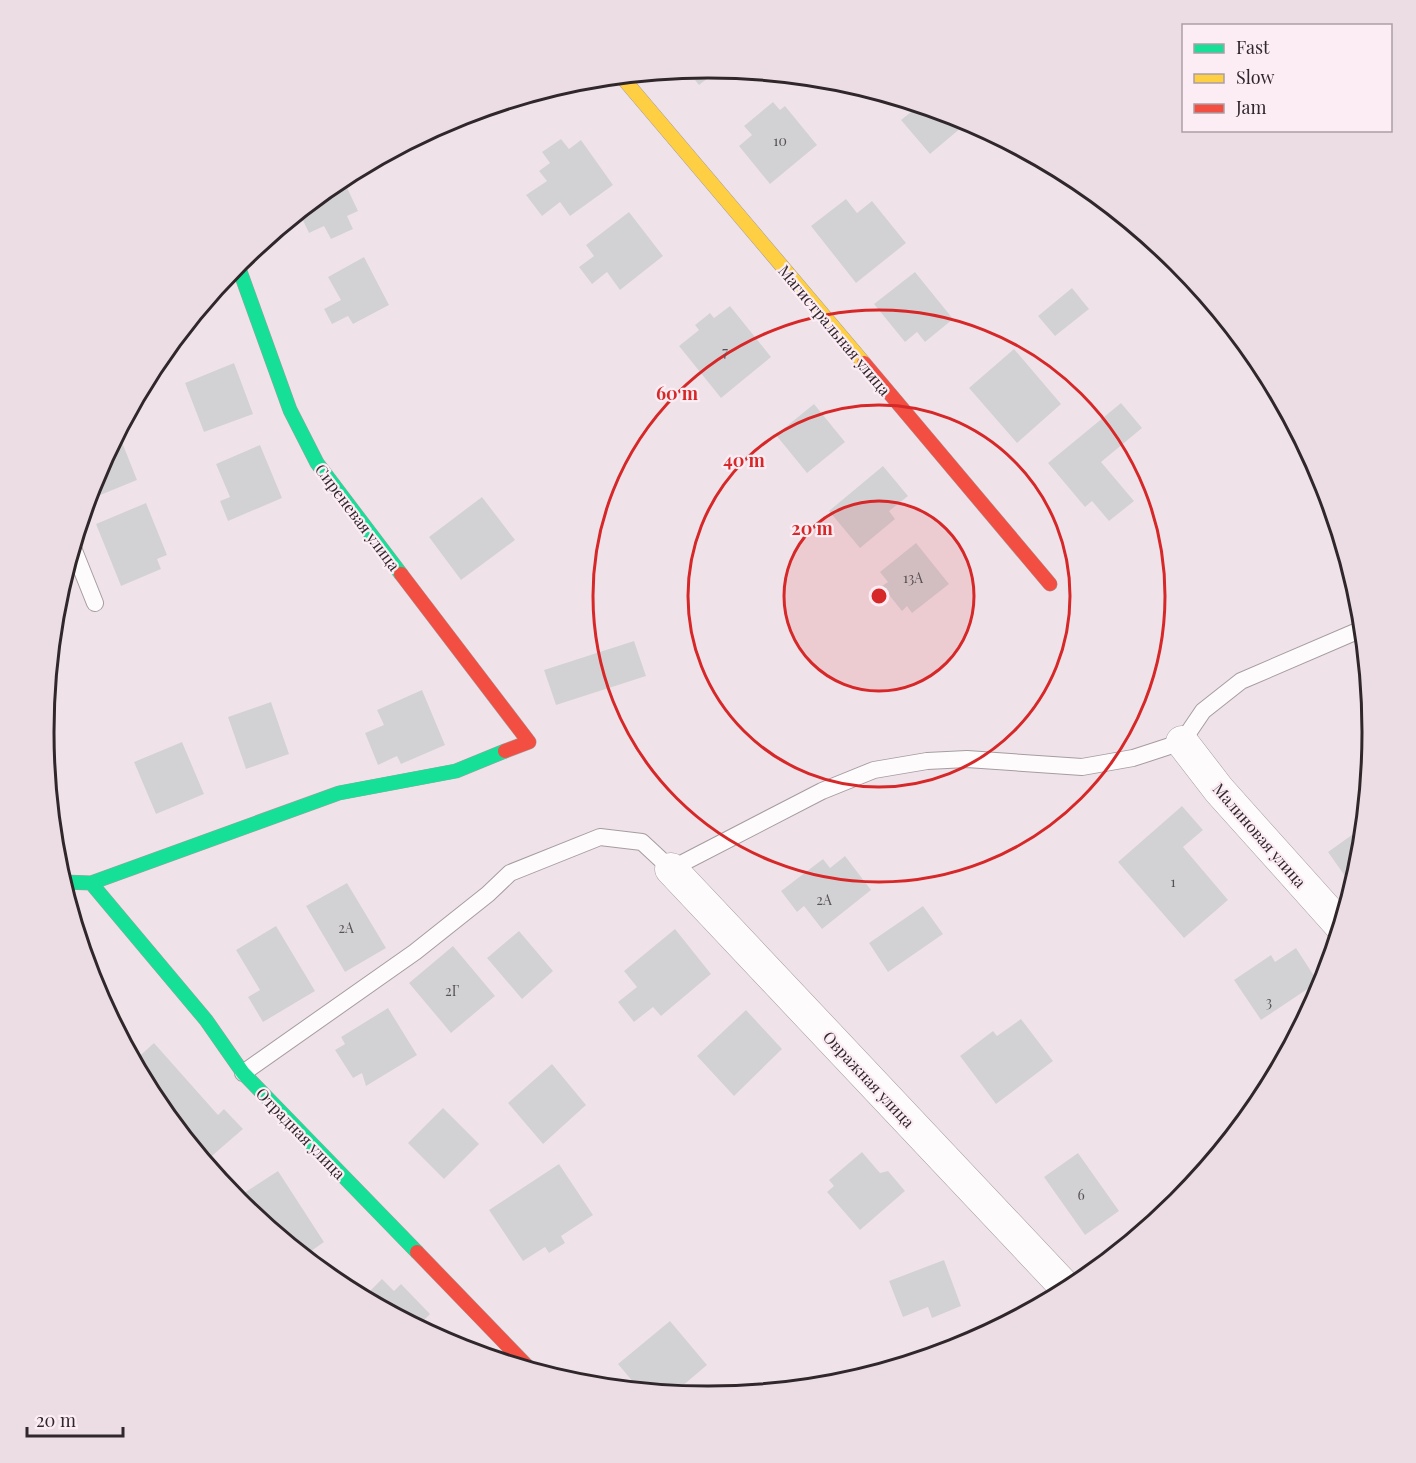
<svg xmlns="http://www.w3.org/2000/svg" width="1416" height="1463" font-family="'Playfair Display',serif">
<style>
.building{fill:#d2d2d5}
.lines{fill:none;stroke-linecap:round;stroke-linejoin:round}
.lane-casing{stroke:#a59ca0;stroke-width:18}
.street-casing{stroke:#a59ca0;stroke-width:33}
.fast-casing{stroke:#a59ca0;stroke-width:15}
.slow-casing{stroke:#a59ca0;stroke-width:15}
.jam-casing{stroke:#a59ca0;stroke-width:15}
.lane{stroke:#fdfbfc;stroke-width:16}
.street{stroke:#fdfbfc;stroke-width:32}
.fast{stroke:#16e098;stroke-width:14}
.slow{stroke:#ffcf43;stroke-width:14}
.jam{stroke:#f24e42;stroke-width:14}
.ring{fill:none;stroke:#d62828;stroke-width:3}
.labels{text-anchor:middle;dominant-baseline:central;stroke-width:4.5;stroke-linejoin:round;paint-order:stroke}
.number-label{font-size:14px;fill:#585256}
.street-label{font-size:16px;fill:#30272b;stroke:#fcedf4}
.rim{fill:none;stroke:#30272b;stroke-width:3}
.centre{fill:#d62828;stroke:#fcedf4;stroke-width:3}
.ring-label{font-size:18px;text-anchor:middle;font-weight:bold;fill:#d62828;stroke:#fcedf4;stroke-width:4.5;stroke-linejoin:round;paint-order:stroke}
</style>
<rect width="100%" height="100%" fill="#efe3e9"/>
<path class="building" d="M708,67L721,68L699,85L686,69Z
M508,101L482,120L475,111L504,102Z
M773,102L780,110L785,106L817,145L770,184L739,146L752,135L744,126Z
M920,105L963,118L968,122L930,154L901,120Z
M561,139L569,149L581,140L613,185L570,216L560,202L542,216L526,195L547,181L539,171L550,163L542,152Z
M342,177L358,211L347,216L353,229L331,239L324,226L309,233L299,212Z
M846,199L857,213L872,201L906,243L856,283L811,226Z
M629,212L663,256L620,290L607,272L592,284L579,267L594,256L586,245Z
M364,257L389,305L353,324L348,316L332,324L324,309L341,300L328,277Z
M915,272L953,319L925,342L917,332L905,342L874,304Z
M1072,288L1089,309L1055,336L1038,316Z
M730,306L771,357L721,398L679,346L699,330L695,325L710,313L714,318Z
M1014,349L1061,404L1017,443L969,388Z
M234,363L253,414L204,432L185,383Z
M1121,403L1142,428L1101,462L1134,501L1109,521L1092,501L1085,507L1048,463Z
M814,404L845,442L807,473L776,435Z
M118,432L137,480L88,500L94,477Z
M260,445L282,498L228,521L220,501L230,497L216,464Z
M883,466L908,496L889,511L895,519L860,548L829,511Z
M482,497L515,540L461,580L429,537Z
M146,503L167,555L157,559L161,569L121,586L96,524Z
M916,543L949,584L912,613L907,606L902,611L882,586L888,582L880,572Z
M634,641L646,676L556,705L544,670Z
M422,690L445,745L401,764L397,756L378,765L365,733L384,725L377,710Z
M271,702L289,754L246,769L228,717Z
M182,742L204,794L156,814L134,762Z
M1182,806L1203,830L1183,847L1228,900L1184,938L1118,862Z
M1363,827L1360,861L1352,886L1328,852Z
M845,856L871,890L822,929L804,906L797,912L781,891L823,859L830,868Z
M347,883L386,948L345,972L306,906Z
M923,906L943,934L888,972L869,943Z
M276,926L315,991L263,1022L248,997L260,990L236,950Z
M675,929L711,974L661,1016L653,1007L634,1022L618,1002L637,987L624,971Z
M519,931L553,971L522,999L487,958Z
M453,946L495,996L451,1033L409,983Z
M1296,948L1318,982L1261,1020L1234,980L1271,955L1275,962Z
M388,1008L417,1055L366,1086L362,1073L353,1078L335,1050L345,1044L341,1037Z
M746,1010L782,1049L734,1096L697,1056Z
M1021,1019L1053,1061L996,1104L960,1056L993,1031L997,1036Z
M154,1043L218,1115L224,1109L243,1129L206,1161L155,1100L134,1061Z
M552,1064L586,1105L543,1144L508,1103Z
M443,1108L479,1144L444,1179L408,1143Z
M862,1152L880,1173L888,1171L905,1191L860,1230L827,1192L834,1186L829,1180Z
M1078,1153L1119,1211L1085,1235L1044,1177Z
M559,1164L593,1215L561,1236L565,1243L549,1253L545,1247L523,1261L489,1210Z
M225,1170L241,1195L278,1171L324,1242L304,1256L238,1201L217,1175Z
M944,1260L961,1306L932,1318L928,1307L903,1317L889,1281Z
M382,1279L394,1291L401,1284L430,1314L418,1326L364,1297Z
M670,1321L707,1365L674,1393L639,1389L618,1364Z"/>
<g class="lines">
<defs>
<path id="lane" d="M73,548L95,603
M243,1073L415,952L488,894L510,873L600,837L642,842L671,869L822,791L874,770L927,761L967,759L1082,767L1133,758L1182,742L1203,711L1241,681L1362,629"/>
<path id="street" d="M1182,742L1219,790L1340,925
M671,869L1067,1289"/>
<path id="fast" d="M237,263L290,410L317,463L401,574
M63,882L91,883L339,793L456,771L505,751
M91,883L206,1020L243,1073L417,1252"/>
<path id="slow" d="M621,76L864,363"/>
<path id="jam" d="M864,363L1050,584
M401,574L529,742L505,751
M417,1252L529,1368"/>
</defs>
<use href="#lane" class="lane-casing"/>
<use href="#street" class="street-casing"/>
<use href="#fast" class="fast-casing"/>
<use href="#slow" class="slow-casing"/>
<use href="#jam" class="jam-casing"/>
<use href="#lane" class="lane"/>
<use href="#street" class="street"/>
<use href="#fast" class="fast"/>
<use href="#slow" class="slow"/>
<use href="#jam" class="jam"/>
</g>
<circle cx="879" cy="596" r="95" fill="#d62828" fill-opacity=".12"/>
<g class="ring">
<circle cx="879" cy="596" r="95"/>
<circle cx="879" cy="596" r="191"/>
<circle cx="879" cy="596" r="286"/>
</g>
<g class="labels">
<g class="number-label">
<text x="780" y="140">10</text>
<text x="725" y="351">7</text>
<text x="913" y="577">13А</text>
<text x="1173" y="881">1</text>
<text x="824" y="899">2А</text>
<text x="346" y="927">2А</text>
<text x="452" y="990">2Г</text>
<text x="1269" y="1001">3</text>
<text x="1081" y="1194">6</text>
</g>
<g class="street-label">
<text transform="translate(835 330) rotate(50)">Магистральная улица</text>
<text transform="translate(358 517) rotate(53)">Сиреневая улица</text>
<text transform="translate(1260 835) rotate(49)">Малиновая улица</text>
<text transform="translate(869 1079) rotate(47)">Овражная улица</text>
<text transform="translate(301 1133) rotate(46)">Отрадная улица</text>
</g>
</g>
<path d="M0 0H1416V1463H0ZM54 732a654 654 0 1 1 1308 0a654 654 0 1 1-1308 0Z" fill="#ecdde4" fill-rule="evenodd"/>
<path class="rim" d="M54 732a654 654 0 1 1 1308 0a654 654 0 1 1-1308 0Z"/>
<circle cx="879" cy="596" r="9" class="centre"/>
<g class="ring-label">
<text x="677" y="400">60 m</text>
<text x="744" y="467">40 m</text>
<text x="812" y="535">20 m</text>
</g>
<rect x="1182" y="24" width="210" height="108" fill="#fcedf4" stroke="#aa9ea4" stroke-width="1.5"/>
<rect x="1194" y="44" width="30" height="9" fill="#16e098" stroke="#aa9ea4" stroke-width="1.5"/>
<text x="1236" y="54" font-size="18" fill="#30272b">Fast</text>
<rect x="1194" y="74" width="30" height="9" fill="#ffcf43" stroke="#aa9ea4" stroke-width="1.5"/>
<text x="1236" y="84" font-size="18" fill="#30272b">Slow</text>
<rect x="1194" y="104" width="30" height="9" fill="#f24e42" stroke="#aa9ea4" stroke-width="1.5"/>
<text x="1236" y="114" font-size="18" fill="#30272b">Jam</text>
<path d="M27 1427v9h96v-9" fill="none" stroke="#30272b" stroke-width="3"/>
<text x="36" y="1427" font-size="18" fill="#30272b" stroke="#fcedf4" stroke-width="4.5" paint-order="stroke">20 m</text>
</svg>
